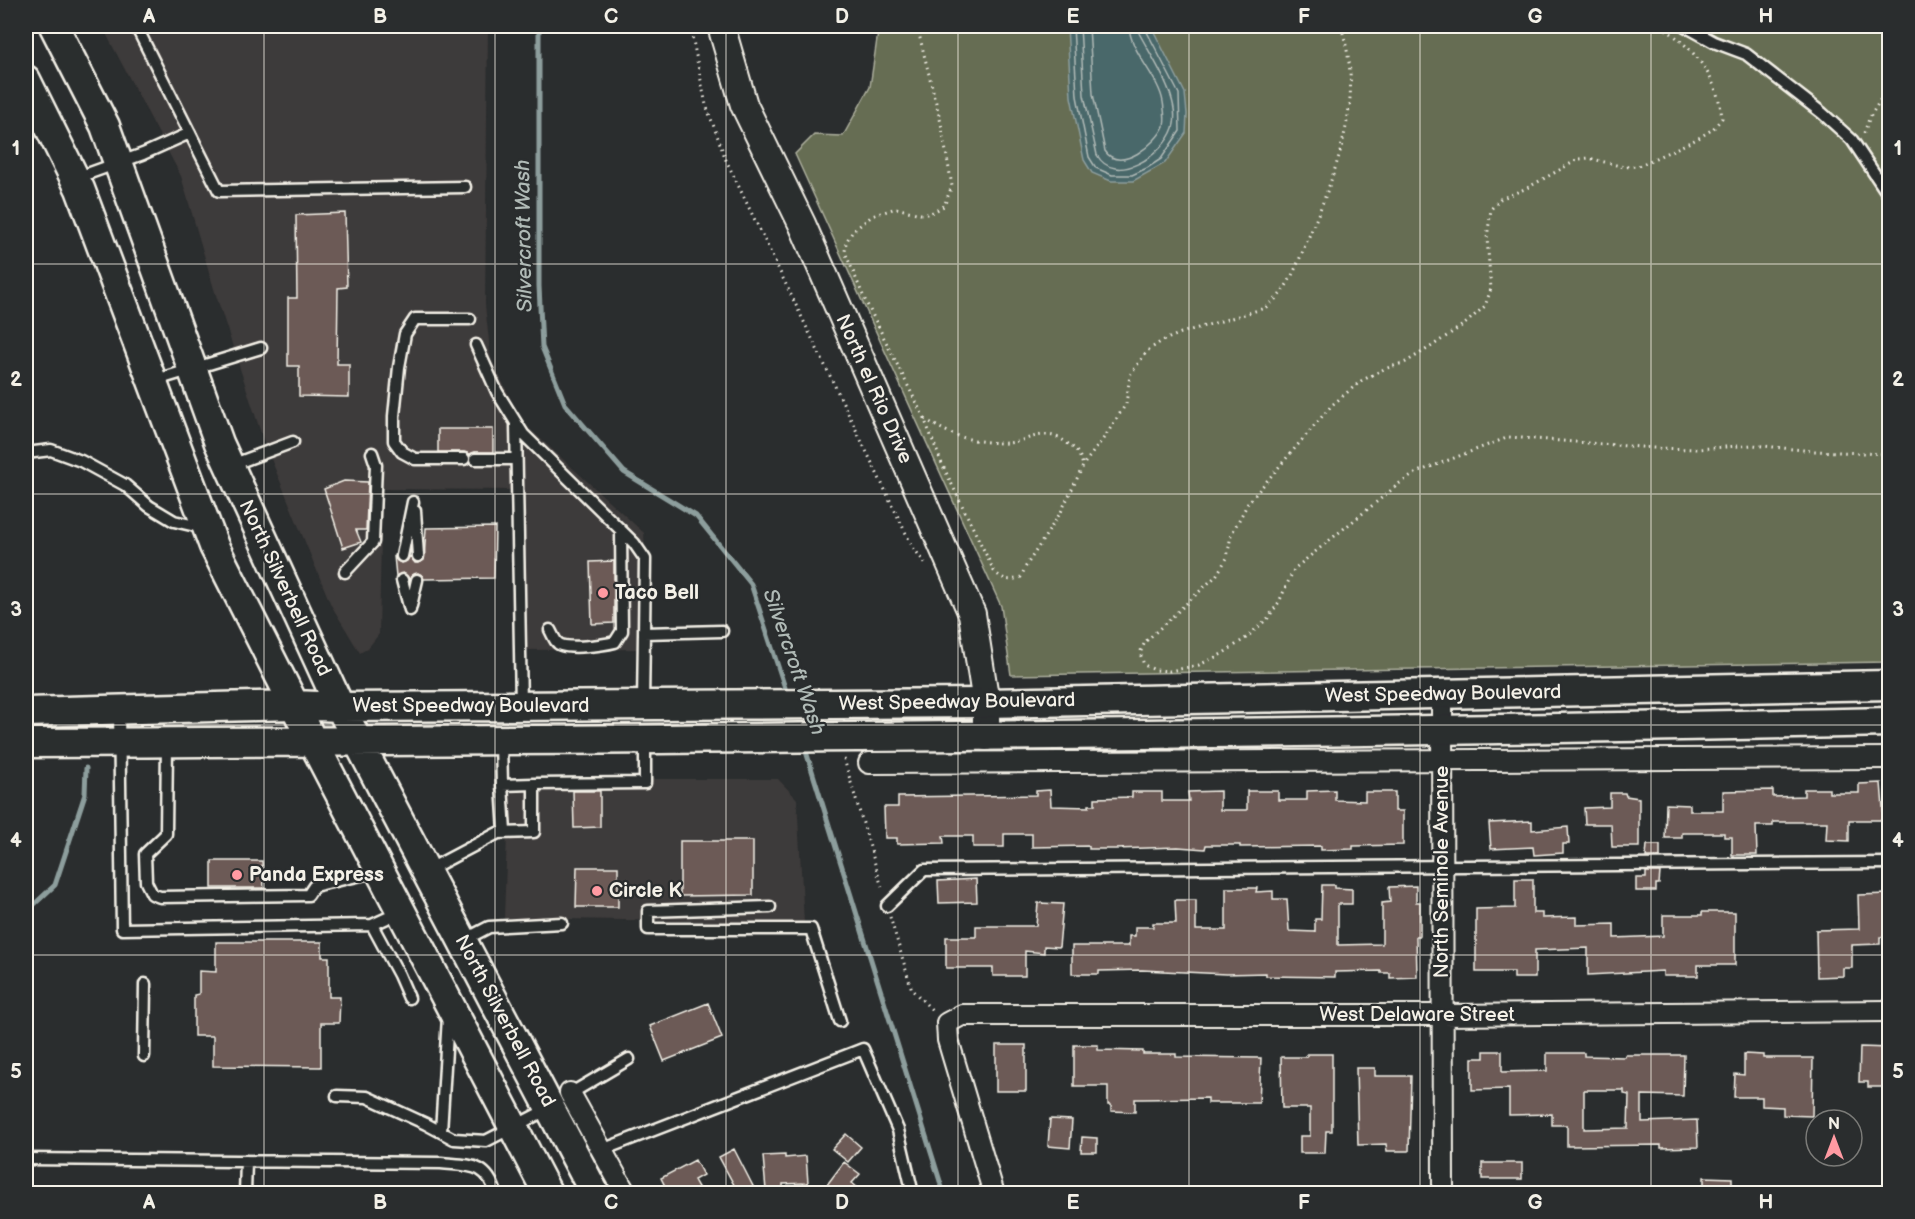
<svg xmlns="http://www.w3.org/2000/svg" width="1915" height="1219" font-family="'Balsamiq Sans',sans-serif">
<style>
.built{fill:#3e3a3a}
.green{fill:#666d53;stroke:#adaf9e;stroke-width:1.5}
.water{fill:#49676b;stroke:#8d9e9d;stroke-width:1.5}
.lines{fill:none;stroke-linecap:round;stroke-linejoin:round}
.shore{stroke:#b0bab6;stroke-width:1.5}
.stream{stroke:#8d9e9d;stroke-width:5}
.building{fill:#6c5a56;stroke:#f4f1e8;stroke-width:1.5;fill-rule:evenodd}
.service-casing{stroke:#f4f1e8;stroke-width:15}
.minor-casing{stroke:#f4f1e8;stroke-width:24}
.tertiary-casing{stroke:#f4f1e8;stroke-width:30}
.secondary-casing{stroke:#f4f1e8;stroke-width:33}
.path{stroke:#f4f1e8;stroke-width:3;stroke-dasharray:1.5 4.5;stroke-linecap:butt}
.service{stroke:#2a2d2e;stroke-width:10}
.minor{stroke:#2a2d2e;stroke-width:20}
.tertiary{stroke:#2a2d2e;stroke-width:26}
.secondary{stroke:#2a2d2e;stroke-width:28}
.grid{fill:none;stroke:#f4f1e8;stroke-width:1.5;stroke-opacity:0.55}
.poi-dot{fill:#ff9aa2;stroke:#2a2d2e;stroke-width:2}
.labels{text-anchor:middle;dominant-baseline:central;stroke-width:4.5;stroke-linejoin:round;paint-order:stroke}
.street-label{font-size:20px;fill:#f4f1e8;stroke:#2a2d2e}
.poi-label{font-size:20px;font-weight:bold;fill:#f4f1e8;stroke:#2a2d2e;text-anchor:start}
.water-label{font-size:21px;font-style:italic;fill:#b0bab6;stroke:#2a2d2e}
.neatline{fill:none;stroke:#f4f1e8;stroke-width:2}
.grid-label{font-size:20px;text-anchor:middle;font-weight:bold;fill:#f4f1e8}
</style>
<rect width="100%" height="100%" fill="#2a2d2e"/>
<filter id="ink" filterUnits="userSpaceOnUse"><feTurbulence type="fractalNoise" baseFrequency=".0167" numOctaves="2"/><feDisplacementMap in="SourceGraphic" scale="12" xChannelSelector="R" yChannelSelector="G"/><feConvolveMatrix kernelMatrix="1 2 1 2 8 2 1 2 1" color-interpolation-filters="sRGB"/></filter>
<g filter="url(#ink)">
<path class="built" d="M102,26H488L485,305L491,359L522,422L644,533L650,649L526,650L524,490L382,489L379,634L368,648L360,653L331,605L264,442L214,289L181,176Z
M522,779H778L797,799L804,923L504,918L508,807L510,795Z"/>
<path class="green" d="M879,26H1889V662L1011,675L1001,606L795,154L814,135L843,136L870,87Z"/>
<path class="water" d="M1067,26H1151L1185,93L1187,114L1186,133L1165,163L1133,181H1111L1092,173L1084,160L1071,97Z"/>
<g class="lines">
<path class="shore" d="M1073,26L1077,96L1089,157L1096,168L1112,175H1132L1147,168L1161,159L1180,131L1179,94L1146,30V26
M1080,26L1084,95L1097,155C1115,187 1164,155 1173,128C1182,100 1152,58 1139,33L1138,26
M1089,26L1093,94L1105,151C1120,174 1157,143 1164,126C1166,119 1164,109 1163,102C1159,77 1130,52 1129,26"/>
<path class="stream" d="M539,26V286L542,347L565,404L624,472L696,516L751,584L788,697
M804,745L944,1194
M26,912L55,885L85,794L86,768"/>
</g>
<path class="building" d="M345,213L347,287L338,288L337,364H349V397L299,396V366H288V298H297L296,215Z
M438,429H493V452H475L470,454L464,452H438Z
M344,481L368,482L366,530H356L361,542L343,548L324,489Z
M495,527L494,578L424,579L422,575L418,573L412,575L410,579L403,573L396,576L394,556L397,561L401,563L407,561L410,556L415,563H419L424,560L426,528Z
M614,561V623L592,624L590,562Z
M1881,783L1884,820H1849V841L1826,840L1827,822H1773V826H1756L1757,855H1732V837H1724V833H1682V838H1665L1666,804L1690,805V811H1723V791L1773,790V797L1804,796V789H1829V793H1859V784Z
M1050,790L1051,806L1089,807V805H1095V798L1132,797V792H1162V801H1189L1188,792L1220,791V810H1247V791H1278V800H1307V791L1335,790V800L1365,801V792H1395V811H1403V845L1353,846V849L1321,850V846L1240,847V845H1206L1205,849L1178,847L1115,849H1089V846L1032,847V834H1004V847H973V836H943L944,843L897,844V838H885L884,807H898V797L1036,795V791Z
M573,791H600V827L574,828Z
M1610,793H1625L1626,796L1639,798V847H1612L1611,824H1585L1584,808L1610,807Z
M1532,821V830L1568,827L1569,844H1563V853L1534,855L1533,847L1491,849L1489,823Z
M680,841H753V895L680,896Z
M1647,845H1660V857H1646Z
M212,861H262L264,888H212Z
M577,867H618V907H576Z
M1646,872H1660L1659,884H1656V891H1636V878H1646Z
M976,879L977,902L939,903L938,881Z
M1515,879H1533V913H1542V918L1576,917V925L1614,924V938L1663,936V915H1702V912H1735V965H1698V976H1663V971L1588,975V948L1535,950V978H1514V972H1476V909L1515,908Z
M1322,885H1335V888L1352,889V904H1338V945L1382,944V903L1390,902L1389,887L1416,886V902H1420V936H1416L1417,977L1390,978V973H1381V971L1335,972V977L1266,976V973L1226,974L1142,970L1099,971V974H1072V946H1129V936H1135V927H1153V923H1176L1175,900H1196V930H1226V888H1257L1256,892L1273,891V899H1287L1289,931L1315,932V919H1321Z
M1889,894L1890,937H1880V944L1852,945V968H1843V976L1817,977L1816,930L1859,929L1858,895Z
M1038,903L1063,904L1059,947L1044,946V953L1025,951V976H993V968H946V937H976V926H1036Z
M216,942H322V957H329V997H340L339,1023H321V1067L213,1066V1036H194V995L199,994V971L216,972Z
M708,1003L722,1038L664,1061L650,1026Z
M996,1045H1026V1091H996Z
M1074,1045H1098V1050L1143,1051V1054H1176V1057L1261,1058L1259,1103H1208V1098L1142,1099H1135V1112L1111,1111V1105H1108V1086H1074Z
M1860,1047L1890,1048V1087H1868V1082H1859Z
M1484,1051H1502V1072L1547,1071V1053H1584V1056L1625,1057V1055H1684L1683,1096L1642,1095V1122L1697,1120L1698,1147L1661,1148V1145L1567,1146V1125H1552V1114L1509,1115V1089L1472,1090V1058H1484ZM1584,1090H1624V1094L1629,1095L1628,1128L1584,1129Z
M1307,1054H1332V1131H1326L1325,1153H1300V1136H1310V1108H1282L1281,1057H1307Z
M1744,1054L1763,1055V1058H1813L1812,1116L1783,1115V1107L1762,1106V1097H1734L1735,1074L1744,1075Z
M1356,1068H1375V1076H1411L1409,1151H1387L1386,1144L1358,1145Z
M1050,1119L1072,1120L1070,1148L1048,1146Z
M846,1134L861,1147L848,1162L832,1149Z
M1082,1137L1097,1138V1152H1081Z
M734,1149L757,1194H739L719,1157Z
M785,1155V1158L806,1156L808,1183L783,1184V1189L766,1190L763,1156Z
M695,1160L703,1175L694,1180L699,1189L691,1194H669L661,1178Z
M844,1162L860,1174L852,1183L865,1194H820Z
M1482,1163H1522V1179H1482Z
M1704,1177L1732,1178V1194H1704Z"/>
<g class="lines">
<defs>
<path id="service" d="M136,26L219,191L465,187
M1685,26L1714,42L1746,54L1822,113L1852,140L1890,197
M76,178L143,154L190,133
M476,345L497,392L523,434L634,543L645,559L643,705
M153,381L261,348
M516,424L521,706
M26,453L51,450L81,461L125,485L149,506L174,521L204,528
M464,459H415L402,452L394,441V416L399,367L405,334L415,319H470
M475,459H516
M229,466L293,442
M415,511L418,556
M402,556L413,502
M345,572L373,542L376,465L372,453
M402,580L410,610
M411,606L417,580
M550,630C553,635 555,643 561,645C573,649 603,645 615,642L622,631L621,530
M644,633L722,631
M119,709L122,929L372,925L400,912
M167,744L166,834L145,854L146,882L152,894L160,897L308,895L314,886L379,871
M534,784L645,783V740
M502,785L505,832
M426,871L498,833L534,832V784L502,785L501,741
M887,906L924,870L1890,863
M770,907L648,911V929H811L840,1021
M372,925L399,975L409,998
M464,940L489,927L562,923
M144,1056L145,984
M568,1095L629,1059
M337,1096L367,1097L426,1124L454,1139L486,1141L550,1108
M441,1132L448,1017
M602,1150L863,1049L898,1130L913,1194
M26,1159L441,1163C469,1166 487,1162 496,1194
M245,1194L246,1161"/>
<path id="minor" d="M1442,694L1443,1194
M869,763L1890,758
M570,1093L626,1194
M994,1194L948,1040L947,1023L962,1015H1442L1890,1011"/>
<path id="tertiary" d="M721,26L744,105L802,224L972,614L986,703V737"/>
<path id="secondary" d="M54,26L105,126L219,443L340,707L595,1194
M26,80L80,189L214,546L313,742L548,1194
M26,712L294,705L340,707L986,703L1890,685
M26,743C647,740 1268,735 1890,722"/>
</defs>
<use href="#service" class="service-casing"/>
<use href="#minor" class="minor-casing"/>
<use href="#tertiary" class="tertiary-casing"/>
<use href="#secondary" class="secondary-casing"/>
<path class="path" d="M690,26L706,105L726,160L912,546L927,566
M917,26L941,123L952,186L944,206L929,214H920L896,208L872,216L853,231L846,242L845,252L865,300L924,418L942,464L994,571C1003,580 1009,582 1021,577L1026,566L1061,512L1084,464L1106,435L1126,404L1130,375L1147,351L1162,341L1181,333L1265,308C1272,302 1279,297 1284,289C1295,273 1302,252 1310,234C1328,191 1346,146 1350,98C1352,74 1348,49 1341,26
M1661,26C1694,48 1718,77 1722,118L1713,129L1697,139L1638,166L1624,167L1589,158L1579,159L1527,188L1500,199L1491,209L1487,238L1491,289L1485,306L1466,323L1432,346L1406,362L1384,369L1361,381L1332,405L1248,503L1231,535L1227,558L1216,576L1145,642L1140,653L1144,665L1155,670L1170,671L1199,665L1222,654L1246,638L1268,618L1279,602L1294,569L1400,483L1420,471L1509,437L1654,448L1697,449L1753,445L1813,451L1890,454
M1864,133L1869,119L1890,83
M925,419C951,436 968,441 1000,443C1026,445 1042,424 1067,443C1076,449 1081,456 1083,466
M844,759L883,891
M890,917L912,990L934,1012"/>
<use href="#service" class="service"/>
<use href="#minor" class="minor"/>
<use href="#tertiary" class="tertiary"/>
<use href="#secondary" class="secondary"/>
</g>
</g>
<path class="grid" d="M264,26V1194M495,26V1194M726,26V1194M958,26V1194M1189,26V1194M1420,26V1194M1651,26V1194M26,264H1890M26,494H1890M26,725H1890M26,955H1890"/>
<g class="poi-dot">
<circle cx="603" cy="593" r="6"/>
<circle cx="237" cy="875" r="6"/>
<circle cx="597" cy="891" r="6"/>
</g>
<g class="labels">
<g class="street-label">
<text transform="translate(874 389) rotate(66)">North el Rio Drive</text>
<text transform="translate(285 588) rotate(65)">North Silverbell Road</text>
<text transform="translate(1443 694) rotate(-1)">West Speedway Boulevard</text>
<text transform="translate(957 702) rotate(-1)">West Speedway Boulevard</text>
<text x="471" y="706">West Speedway Boulevard</text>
<text transform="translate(1442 872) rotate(-90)">North Seminole Avenue</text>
<text x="1417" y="1015">West Delaware Street</text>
<text transform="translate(505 1021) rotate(62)">North Silverbell Road</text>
</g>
<g class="poi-label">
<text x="615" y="593">Taco Bell</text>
<text x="249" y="875">Panda Express</text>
<text x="609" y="891">Circle K</text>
</g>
<g class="water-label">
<text transform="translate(524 236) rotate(-91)">Silvercroft Wash</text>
<text transform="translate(794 662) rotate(71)">Silvercroft Wash</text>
</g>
</g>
<rect width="1915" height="1219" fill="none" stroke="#2a2d2e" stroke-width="66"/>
<g transform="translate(1834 1138)"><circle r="28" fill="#2a2d2e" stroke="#7b7b78" stroke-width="1.5"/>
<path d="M0-4.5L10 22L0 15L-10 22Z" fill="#ff9aa2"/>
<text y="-9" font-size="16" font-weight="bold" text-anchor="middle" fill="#f4f1e8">N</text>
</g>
<rect x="33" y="33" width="1849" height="1153" class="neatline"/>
<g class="grid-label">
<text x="149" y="23">A</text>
<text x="380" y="23">B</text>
<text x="611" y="23">C</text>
<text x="842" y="23">D</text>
<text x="1073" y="23">E</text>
<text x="1304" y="23">F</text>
<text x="1535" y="23">G</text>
<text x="1766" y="23">H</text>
<text x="16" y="155">1</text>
<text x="1898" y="155">1</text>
<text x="16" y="386">2</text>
<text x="1898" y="386">2</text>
<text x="16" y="616">3</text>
<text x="1898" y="616">3</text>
<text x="16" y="847">4</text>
<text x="1898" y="847">4</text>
<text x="16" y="1078">5</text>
<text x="1898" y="1078">5</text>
<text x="149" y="1209">A</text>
<text x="380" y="1209">B</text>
<text x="611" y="1209">C</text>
<text x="842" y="1209">D</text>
<text x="1073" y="1209">E</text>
<text x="1304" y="1209">F</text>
<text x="1535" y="1209">G</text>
<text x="1766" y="1209">H</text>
</g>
</svg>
